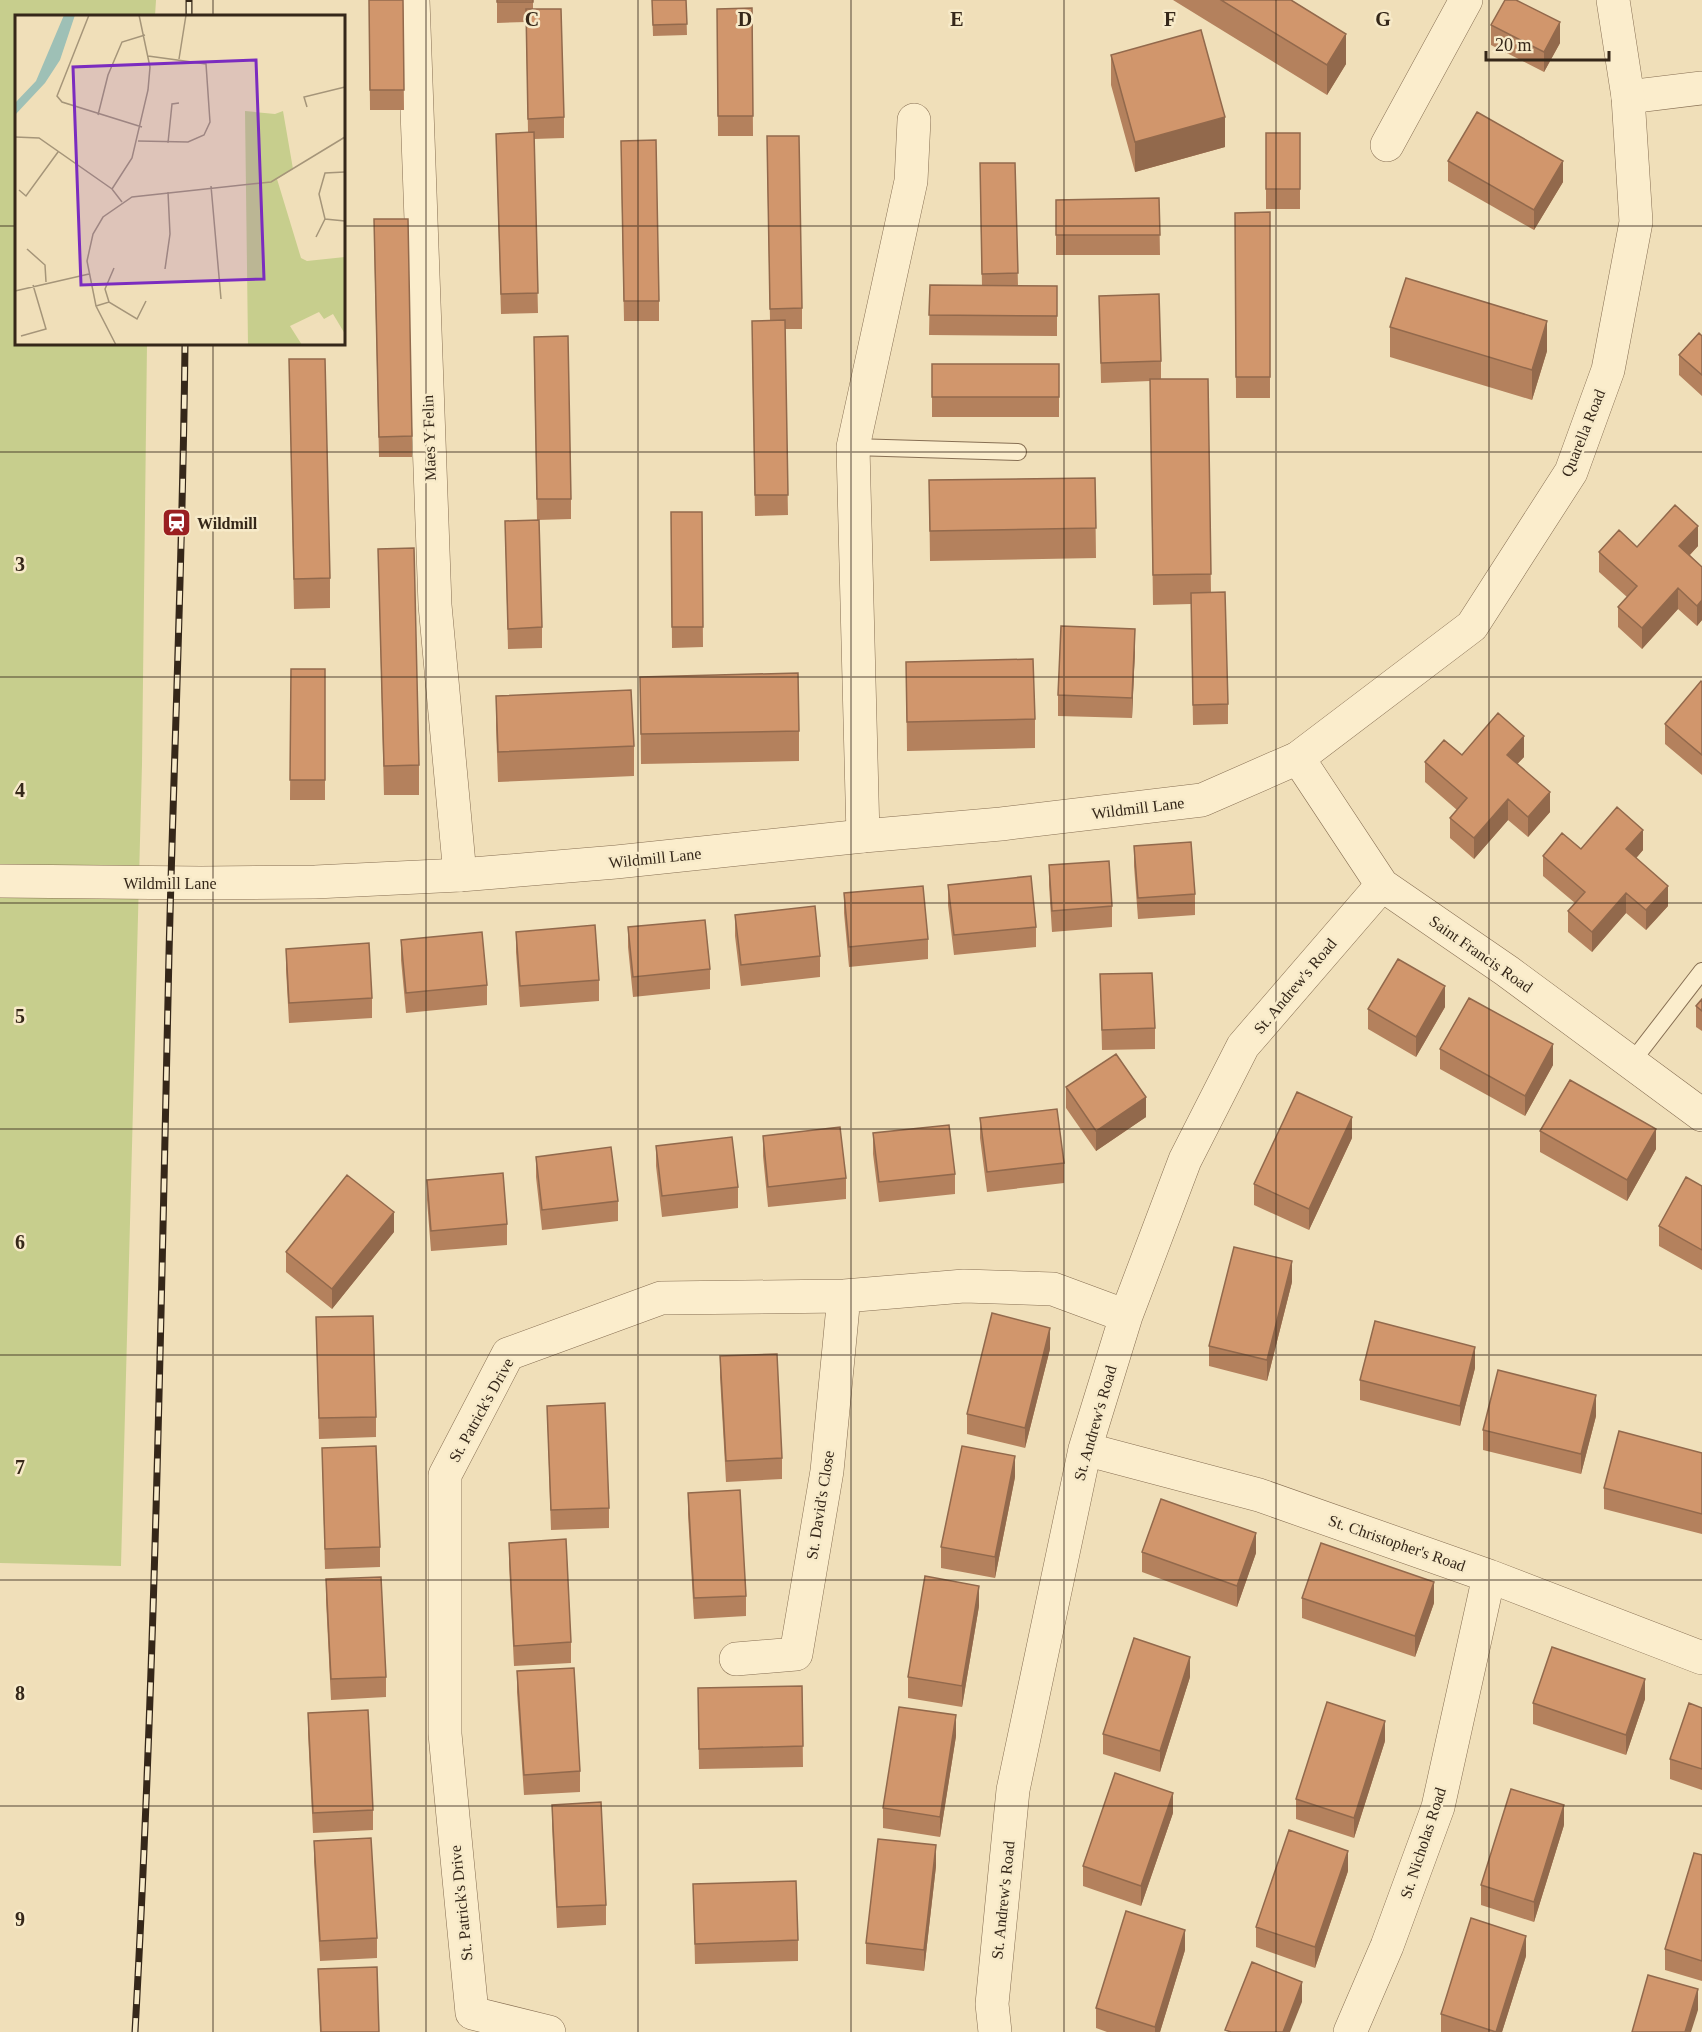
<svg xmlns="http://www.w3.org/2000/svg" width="1702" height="2032" font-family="'Times New Roman',serif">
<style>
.green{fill:#c7ce8d}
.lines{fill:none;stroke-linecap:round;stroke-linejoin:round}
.service-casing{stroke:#876f53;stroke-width:18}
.minor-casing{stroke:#876f53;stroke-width:34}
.tertiary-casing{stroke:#876f53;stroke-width:34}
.service{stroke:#fbedcc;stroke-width:16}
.minor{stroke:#fbedcc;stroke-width:33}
.tertiary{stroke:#fbedcc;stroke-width:33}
.rail-casing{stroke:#352719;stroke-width:7}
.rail{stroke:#f7eac9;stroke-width:4.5;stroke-dasharray:14;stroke-linecap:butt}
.wall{fill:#b4815d}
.shaded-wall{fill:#92694c}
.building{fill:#d1966c;stroke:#92694c;stroke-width:1.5}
.grid{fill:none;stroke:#352719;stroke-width:1.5;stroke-opacity:0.55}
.labels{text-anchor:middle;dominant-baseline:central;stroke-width:5;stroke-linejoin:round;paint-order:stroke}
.street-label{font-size:16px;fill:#352719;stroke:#f7eac9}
.poi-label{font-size:16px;font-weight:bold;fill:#352719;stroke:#f7eac9;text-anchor:start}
.inset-road{fill:none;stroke:#a59579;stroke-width:1.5}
.view{fill:#7b2cbf;fill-opacity:0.15;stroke:#7b2cbf;stroke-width:3}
.inset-edge{fill:none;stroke:#352719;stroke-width:3}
.grid-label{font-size:20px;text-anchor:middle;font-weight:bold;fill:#352719;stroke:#f7eac9;stroke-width:5;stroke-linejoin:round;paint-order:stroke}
</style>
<rect width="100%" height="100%" fill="#f0dfb9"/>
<path class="green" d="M0,0H156L155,16H16V344H147L142,764L121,1566L0,1563Z"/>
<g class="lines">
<defs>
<path id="service" d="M853,447L1018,452
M1631,1063L1702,971"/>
<path id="minor" d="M413,0L435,605L460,875
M1628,97L1702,88
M1387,145L1466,0
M1298,758L1382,885L1507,971L1702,1115
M863,836L853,447L911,181L914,120
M1085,1449L1259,1495L1489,1576L1702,1658
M736,1659L796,1654L827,1471L844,1296
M549,2032L472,2013L445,1734V1475L508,1354L661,1298L844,1296L964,1286L1053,1289L1126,1316
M995,2032L992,2004L1013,1790L1085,1449L1126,1316L1185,1160L1243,1046L1382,885
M1350,2032L1387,1946L1438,1807L1489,1576"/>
<path id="tertiary" d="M0,881L201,883L315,882L460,875L616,862L863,836L1001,824L1202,800L1298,758L1472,626L1571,472L1608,370L1636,222L1628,97L1613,0"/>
</defs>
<use href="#service" class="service-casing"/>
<use href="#minor" class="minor-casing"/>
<use href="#tertiary" class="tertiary-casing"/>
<use href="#service" class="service"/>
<use href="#minor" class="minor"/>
<use href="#tertiary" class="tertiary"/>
<defs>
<path id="rail" d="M189,16V0
M135,2032C155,1673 161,1314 169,954C174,751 183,547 185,344"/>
</defs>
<use href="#rail" class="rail-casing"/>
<use href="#rail" class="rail"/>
</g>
<path class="wall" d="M369,0H403L404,110H370Z
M497,0H533V9L564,117V138L534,139L538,313L501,314L496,134L528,132L526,22L497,23Z
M652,0H686L687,35L653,36Z
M1173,0H1291L1346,64L1327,95Z
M752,8L753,136H718L717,9Z
M1491,25L1560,43L1544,72L1491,45Z
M1111,55L1225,147L1135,172L1111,85Z
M1266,133H1300V209H1266Z
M767,156L802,308V329H785L788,515L755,516L752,341L770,320Z
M1448,161L1563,182L1534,230L1448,181Z
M621,162L659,301V321H624Z
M1015,163L1018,286H1057V336L929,335L930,285L982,286L980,184Z
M1159,198L1160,255H1056V200Z
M1270,212V398H1236L1235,213Z
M374,239L412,436V457H379Z
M1099,296L1161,361V379H1208L1211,592L1228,704V724L1193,725L1191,604L1153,605L1150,381L1101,383Z
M1390,327L1547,351L1532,400L1390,357Z
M1702,336V396L1679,375V355Z
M534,358L571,499V519L537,520Z
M289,359L330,578V608L294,609Z
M932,364H1059V417H932Z
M1095,478L1096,558L930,561L929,480Z
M671,512H702L703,647L672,648Z
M505,521L542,627V648L508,649Z
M1698,546L1690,555L1702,567V620L1697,626L1678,609L1642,649L1618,627V607L1627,597L1599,572V552L1637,547Z
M378,549L419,765V795H384Z
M1135,649L1132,718L1058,716V695Z
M906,662L1035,719V748L907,751Z
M291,669H325V800H290Z
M640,677L799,731V761L641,764Z
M1702,682V775L1665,744V724Z
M496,696L634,746V776L498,782L496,726Z
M1462,755L1524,757L1517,764L1550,812L1528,837L1508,820L1474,859L1450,838V818L1457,810L1425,782V762Z
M1134,846L1195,894V915L1138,919L1134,866Z
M1581,849L1643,850L1636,858L1668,906L1646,930L1626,913L1592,952L1568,932V911L1575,903L1543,876V856Z
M1049,865L1112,906V927L1052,932L1049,885Z
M948,885L1036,927V947L954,955L948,905Z
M844,893L928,939V959L849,967L844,913Z
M735,915L820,956V977L741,986L735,936Z
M628,927L710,969V989L633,997L628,947Z
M516,932L599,980V1001L520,1007L516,952Z
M401,940L487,985V1005L406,1013L401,960Z
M286,949L372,998V1018L289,1023L286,969Z
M1100,974L1155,1028V1049L1102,1050Z
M1702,999V1031L1696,1027V1006Z
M1445,1007L1416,1057L1368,1029V1009Z
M1440,1049L1553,1065L1525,1116L1440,1069Z
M1066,1087L1146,1117L1096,1151L1066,1108Z
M980,1118L1064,1163V1183L987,1192L980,1138Z
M1540,1131L1656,1149L1627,1201L1540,1152Z
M873,1133L955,1174V1194L879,1202L873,1154Z
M763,1136L846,1178V1199L768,1207L763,1156Z
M1352,1138L1309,1230L1254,1205V1184Z
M656,1146L738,1187V1208L662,1217L656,1166Z
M536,1157L618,1201V1221L542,1230L536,1177Z
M427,1180L507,1224V1245L431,1251L427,1200Z
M1702,1186V1270L1659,1246V1226Z
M394,1232L332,1309L286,1272V1252Z
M1292,1282L1267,1381L1209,1366V1346Z
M316,1317L376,1417V1437L319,1439Z
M1050,1349L1025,1448L967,1434V1414Z
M720,1356L782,1458V1479L726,1482L720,1377Z
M1475,1368L1460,1426L1360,1400V1380Z
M547,1406L609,1508V1528L551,1530Z
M1596,1416L1581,1474L1483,1450V1430Z
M322,1448L380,1547V1567L325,1569Z
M1702,1453V1534L1604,1509V1488Z
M1015,1477L995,1578L941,1568V1547Z
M688,1493L746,1596V1616L694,1619L688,1514Z
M509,1543L571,1642V1663L514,1666L509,1563Z
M1142,1552L1256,1553L1237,1607L1142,1572Z
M326,1579L386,1677V1697L331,1700L326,1600Z
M1302,1598L1434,1603L1415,1657L1302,1618Z
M979,1606L962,1707L908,1698V1677Z
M517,1671L580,1771V1792L524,1795L517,1692Z
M1190,1677L1160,1772L1103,1754V1734Z
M802,1686L803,1767L699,1769L698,1708Z
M1645,1699L1626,1755L1533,1724V1703Z
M1702,1708V1790L1670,1779V1759Z
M308,1713L373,1810V1830L313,1833L308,1733Z
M956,1736L940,1837L883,1828V1808Z
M1385,1741L1354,1838L1296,1819V1799Z
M552,1805L606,1905V1925L557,1928L552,1825Z
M1173,1813L1141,1906L1083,1886V1866Z
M1564,1825L1534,1922L1481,1905V1885Z
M314,1841L377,1938V1958L320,1961L314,1861Z
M1702,1855V1981L1665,1970V1949Z
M936,1866L924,1971L866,1964V1943Z
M1348,1871L1315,1968L1256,1947V1927Z
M693,1884L798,1940V1961L695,1964Z
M1185,1950L1160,2032H1107L1096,2028V2008Z
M1526,1956L1502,2032H1441V2014Z
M318,1969L379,2032H320Z"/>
<path class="shaded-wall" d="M1560,22V43L1544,72V52Z
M1346,34V64L1327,95V65Z
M1225,117V147L1135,172V142Z
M1563,161V182L1534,230V210Z
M1547,321V351L1532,400V370Z
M1698,526V546L1679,566V546Z
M1678,588V609L1642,649V628Z
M1702,600V620L1697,626V606Z
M1135,629V649L1132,718V698Z
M1524,736V757L1507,775V755Z
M1550,792V812L1528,837V817Z
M1508,799V820L1474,859V838Z
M1643,830V850L1626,870V849Z
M1668,886V906L1646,930V910Z
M1626,893V913L1592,952V932Z
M1445,986V1007L1416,1057V1037Z
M1553,1044V1065L1525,1116V1096Z
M1146,1097V1117L1096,1151V1131Z
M1352,1117V1138L1309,1230V1209Z
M1656,1129V1149L1627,1201V1180Z
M394,1212V1232L332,1309V1289Z
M1292,1261V1282L1267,1381V1360Z
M1050,1328V1349L1025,1448V1428Z
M1475,1347V1368L1460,1426V1406Z
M1596,1395V1416L1581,1474V1454Z
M1015,1456V1477L995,1578V1557Z
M1256,1533V1553L1237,1607V1586Z
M1434,1582V1603L1415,1657V1636Z
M979,1586V1606L962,1707V1686Z
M1190,1657V1677L1160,1772V1751Z
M1645,1679V1699L1626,1755V1735Z
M956,1715V1736L940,1837V1817Z
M1385,1721V1741L1354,1838V1818Z
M1173,1793V1813L1141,1906V1886Z
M1564,1805V1825L1534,1922V1902Z
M936,1845V1866L924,1971V1950Z
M1348,1851V1871L1315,1968V1947Z
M1185,1930V1950L1160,2032H1155V2027Z
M1526,1936V1956L1502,2032H1496Z
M1302,1982V2002L1290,2032H1283Z
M1698,1989V2010L1691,2032H1685Z"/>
<path class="building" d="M369,0H403L404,90H370Z
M497,0H533V2H497Z
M652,0H686L687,24L653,25Z
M1221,0H1291L1346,34L1327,65Z
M1505,0H1516L1560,22L1544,52L1491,25Z
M752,8L753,116H718L717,9Z
M526,9H561L564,117L528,119Z
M1201,30L1225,117L1135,142L1111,55Z
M1477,112L1563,161L1534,210L1448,161Z
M534,132L538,293L501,294L496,134Z
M1266,133H1300V189H1266Z
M767,136H799L802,308L770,309Z
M656,140L659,301H624L621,141Z
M980,163H1015L1018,273L982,274Z
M1159,198L1160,235H1056V200Z
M1270,212V377H1236L1235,213Z
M374,219H408L412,436L379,437Z
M1406,278L1547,321L1532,370L1390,327Z
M930,285L1057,286V316L929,315Z
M1159,294L1161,361L1101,363L1099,296Z
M785,320L788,495H755L752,321Z
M1699,333L1702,336V375L1679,355Z
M568,336L571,499H537L534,337Z
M289,359H325L330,578L294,579Z
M932,364H1059V397H932Z
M1150,379H1208L1211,574L1153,575Z
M1095,478L1096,528L930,531L929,480Z
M1675,505L1698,526L1679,546L1702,567V600L1697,606L1678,588L1642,628L1618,607L1637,586L1599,552L1619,530L1637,547Z
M671,512H702L703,627H672Z
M539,520L542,627L508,629L505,521Z
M414,548L419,765L384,766L378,549Z
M1225,592L1228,704L1193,705L1191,593Z
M1061,626L1135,629L1132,698L1058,695Z
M1033,659L1035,719L907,722L906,662Z
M291,669H325V780H290Z
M798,673L799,731L641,734L640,677Z
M1701,681L1702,682V755L1665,724Z
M631,690L634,746L498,752L496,696Z
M1498,713L1524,736L1507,755L1550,792L1528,817L1508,799L1474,838L1450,818L1467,798L1425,762L1444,740L1462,755Z
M1617,807L1643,830L1626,849L1668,886L1646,910L1626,893L1592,932L1568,911L1585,892L1543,856L1562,833L1581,849Z
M1191,842L1195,894L1138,898L1134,846Z
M1109,861L1112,906L1052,911L1049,865Z
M1031,876L1036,927L954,935L948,885Z
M923,886L928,939L849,947L844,893Z
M815,906L820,956L741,965L735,915Z
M705,920L710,969L633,977L628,927Z
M595,925L599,980L520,986L516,932Z
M482,932L487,985L406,993L401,940Z
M369,943L372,998L289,1003L286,949Z
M1398,959L1445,986L1416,1037L1368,1009Z
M1152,973L1155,1028L1102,1030L1100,974Z
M1469,998L1553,1044L1525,1096L1440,1049Z
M1702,999V1011L1696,1006Z
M1116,1054L1146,1097L1096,1131L1066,1087Z
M1570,1080L1656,1129L1627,1180L1540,1131Z
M1297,1092L1352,1117L1309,1209L1254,1184Z
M1057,1109L1064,1163L987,1172L980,1118Z
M949,1125L955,1174L879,1182L873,1133Z
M840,1127L846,1178L768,1187L763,1136Z
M732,1137L738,1187L662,1196L656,1146Z
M611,1147L618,1201L542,1210L536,1157Z
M503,1173L507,1224L431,1231L427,1180Z
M347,1175L394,1212L332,1289L286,1252Z
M1686,1177L1702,1186V1250L1659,1226Z
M1234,1247L1292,1261L1267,1360L1209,1346Z
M992,1313L1050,1328L1025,1428L967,1414Z
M373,1316L376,1417L319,1418L316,1317Z
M1375,1321L1475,1347L1460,1406L1360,1380Z
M777,1354L782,1458L726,1461L720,1356Z
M1498,1370L1596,1395L1581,1454L1483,1430Z
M605,1403L609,1508L551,1510L547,1406Z
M1619,1431L1702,1453V1514L1604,1488Z
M376,1446L380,1547L325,1549L322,1448Z
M962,1446L1015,1456L995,1557L941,1547Z
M740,1490L746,1596L694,1598L688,1493Z
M1161,1499L1256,1533L1237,1586L1142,1552Z
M566,1539L571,1642L514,1646L509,1543Z
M1321,1543L1434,1582L1415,1636L1302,1598Z
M925,1576L979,1586L962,1686L908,1677Z
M381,1577L386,1677L331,1679L326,1579Z
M1134,1638L1190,1657L1160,1751L1103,1734Z
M1552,1647L1645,1679L1626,1735L1533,1703Z
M574,1668L580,1771L524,1775L517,1671Z
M802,1686L803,1746L699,1749L698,1688Z
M1327,1702L1385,1721L1354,1818L1296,1799Z
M1689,1703L1702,1708V1769L1670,1759Z
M899,1707L956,1715L940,1817L883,1808Z
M368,1710L373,1810L313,1813L308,1713Z
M1115,1773L1173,1793L1141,1886L1083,1866Z
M1511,1789L1564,1805L1534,1902L1481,1885Z
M601,1802L606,1905L557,1907L552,1805Z
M1289,1830L1348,1851L1315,1947L1256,1927Z
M371,1838L377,1938L320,1941L314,1841Z
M878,1839L936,1845L924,1950L866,1943Z
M1694,1853L1702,1855V1961L1665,1949Z
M796,1881L798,1940L695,1944L693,1884Z
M1126,1911L1185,1930L1155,2027L1096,2008Z
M1471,1918L1526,1936L1496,2032L1441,2014Z
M1252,1962L1302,1982L1283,2032H1231L1225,2030Z
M377,1967L379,2032H321L318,1969Z
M1648,1975L1698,1989L1685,2032H1632Z"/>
<path class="grid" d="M213,0V16M426,0V2032M638,0V2032M851,0V2032M1064,0V2032M1276,0V2032M1489,0V2032M0,226H16M344,226H1702M213,344V2032M0,452H1702M0,677H1702M0,903H1702M0,1129H1702M0,1355H1702M0,1580H1702M0,1806H1702"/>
<defs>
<symbol id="station-square" viewBox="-11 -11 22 22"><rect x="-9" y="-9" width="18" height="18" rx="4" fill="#9a1f21" stroke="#f7eac9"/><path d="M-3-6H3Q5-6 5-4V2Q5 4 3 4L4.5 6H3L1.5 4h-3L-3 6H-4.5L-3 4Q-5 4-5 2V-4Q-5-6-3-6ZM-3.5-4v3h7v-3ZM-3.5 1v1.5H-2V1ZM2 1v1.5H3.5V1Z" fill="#fff"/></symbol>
</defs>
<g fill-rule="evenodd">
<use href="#station-square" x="160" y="506" width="33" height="33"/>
</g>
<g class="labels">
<g class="street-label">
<text transform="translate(1583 433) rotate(-68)">Quarella Road</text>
<text transform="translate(429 438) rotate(-92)">Maes Y Felin</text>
<text transform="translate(1138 808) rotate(-7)">Wildmill Lane</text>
<text transform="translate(655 858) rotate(-6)">Wildmill Lane</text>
<text x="170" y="883">Wildmill Lane</text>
<text transform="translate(1481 954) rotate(35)">Saint Francis Road</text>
<text transform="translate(1295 986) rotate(-50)">St. Andrew's Road</text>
<text transform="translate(481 1410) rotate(-61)">St. Patrick's Drive</text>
<text transform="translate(1095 1423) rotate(-74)">St. Andrew's Road</text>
<text transform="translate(820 1505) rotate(-81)">St. David's Close</text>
<text transform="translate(1397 1543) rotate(19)">St. Christopher's Road</text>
<text transform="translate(1423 1843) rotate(-72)">St. Nicholas Road</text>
<text transform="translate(1003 1900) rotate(-84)">St. Andrew's Road</text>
<text transform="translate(461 1903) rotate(-96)">St. Patrick's Drive</text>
</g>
<g class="poi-label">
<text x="197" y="523">Wildmill</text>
</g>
</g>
<g transform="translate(15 15)">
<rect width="330" height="330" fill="#f0dfb9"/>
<path d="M230,96L260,99L268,96L278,154L262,164L286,243L292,246L330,242V319L318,299L309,304L304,297L275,311L287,330H233Z" fill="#c7ce8d"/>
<path d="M49,0H60L45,45L30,68L0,100V88L21,66Z" fill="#9ec0b6"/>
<path class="inset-road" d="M74,0L42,81L47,87L127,112M164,44L171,0M292,92L289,82L330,72M83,100L93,60L107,27L130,20M0,122L24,123L97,174L107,187M123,126L173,127L189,120L195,107L191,49L133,41M153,128L157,89L164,88M330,157L310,158L304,179L310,204L330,206M196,171L206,284M97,174L117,143L133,75L135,52L124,0M4,175L11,181L43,137M301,222L310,204M12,234L30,250L31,267M150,254L155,219L153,177M0,276L74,259M94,287L90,274L99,253M81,291L94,287L122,304L131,286M6,321L31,314L18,270M101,330L81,291L72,246L78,219L88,202L117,182L256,167L330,122"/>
<path class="view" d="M241,45L249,264L66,270L58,52Z"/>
<rect width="330" height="330" class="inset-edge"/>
</g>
<g class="grid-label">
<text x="532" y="26">C</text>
<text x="745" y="26">D</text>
<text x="957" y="26">E</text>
<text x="1170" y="26">F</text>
<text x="1383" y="26">G</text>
<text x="20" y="571">3</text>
<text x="20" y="797">4</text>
<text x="20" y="1023">5</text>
<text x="20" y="1249">6</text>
<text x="20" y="1474">7</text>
<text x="20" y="1700">8</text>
<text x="20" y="1926">9</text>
</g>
<path d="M1486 51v9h123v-9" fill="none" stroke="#352719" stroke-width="3"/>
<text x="1495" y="51" font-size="18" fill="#352719" stroke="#f7eac9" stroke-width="4.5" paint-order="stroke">20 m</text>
</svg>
